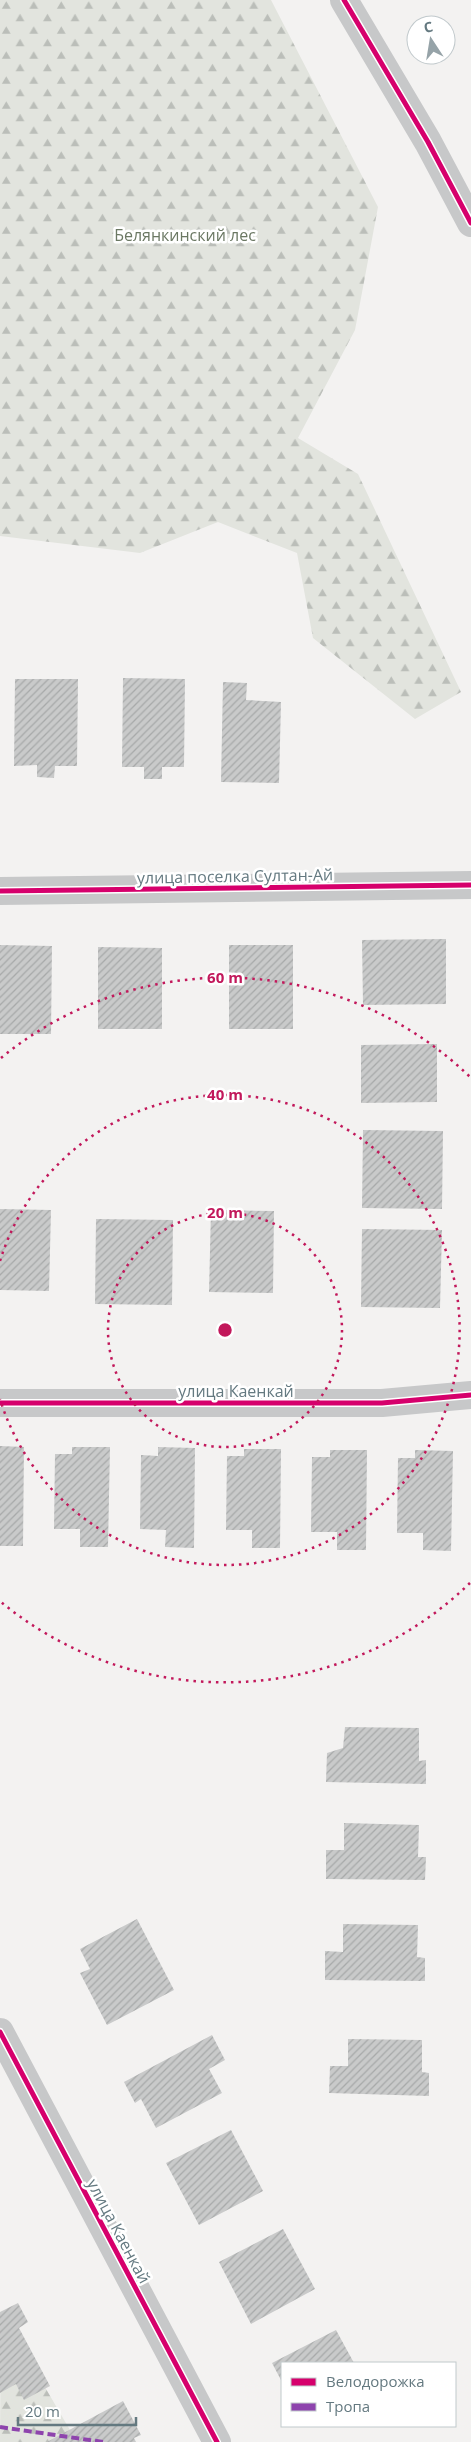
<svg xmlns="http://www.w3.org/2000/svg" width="471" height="2442" font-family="'Open Sans',sans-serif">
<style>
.forest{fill:url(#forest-firs)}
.building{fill:url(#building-hatch)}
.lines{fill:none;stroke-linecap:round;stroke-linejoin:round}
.minor{stroke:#c7c8c9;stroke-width:28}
.quiet{stroke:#8e44ad;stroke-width:4;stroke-dasharray:8 4;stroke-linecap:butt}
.cycleway-casing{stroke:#fff;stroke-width:8}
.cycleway{stroke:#d6006c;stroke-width:5}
.ring{fill:none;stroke:#c2185b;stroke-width:2.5;stroke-dasharray:2.5 5}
.labels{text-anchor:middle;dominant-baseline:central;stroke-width:5;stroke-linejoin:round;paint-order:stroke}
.park-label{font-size:16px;fill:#6b7863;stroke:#fff}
.street-label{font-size:16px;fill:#647980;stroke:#fff}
.centre{fill:#c2185b;stroke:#fff;stroke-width:2.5}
.ring-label{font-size:15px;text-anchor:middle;font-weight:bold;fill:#c2185b;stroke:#fff;stroke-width:5;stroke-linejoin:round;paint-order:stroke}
</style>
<defs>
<pattern id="forest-firs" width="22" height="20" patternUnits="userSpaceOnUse" patternTransform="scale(1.25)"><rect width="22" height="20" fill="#e2e4de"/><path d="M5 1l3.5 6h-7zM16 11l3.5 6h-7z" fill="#bbbeb9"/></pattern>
<pattern id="building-hatch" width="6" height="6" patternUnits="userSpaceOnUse" patternTransform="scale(1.25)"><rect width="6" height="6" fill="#c9caca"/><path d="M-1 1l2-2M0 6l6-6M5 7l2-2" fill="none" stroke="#a7a9a9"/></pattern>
</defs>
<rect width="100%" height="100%" fill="#f3f2f1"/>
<path class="forest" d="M0,0H271L378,207L355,330L298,438L358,474L461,692L415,719L313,638L297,553L218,522L140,553L0,536Z
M1,2312L77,2442H0Z"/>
<path class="building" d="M123,678L185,679L184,767H162V779H144V767H122Z
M15,679H78L77,766H55L54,778L37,777V765L14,766Z
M223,682L247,683L246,700L281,702L279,783L221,782Z
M446,939V1004L363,1005L362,940Z
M0,945L52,946L51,1034H0Z
M229,945H293V1029H229Z
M98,947L162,948V1029H98Z
M437,1044V1102L361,1103V1045Z
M363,1130L443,1131L442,1209L362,1208Z
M0,1209L51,1210L49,1291L0,1290Z
M211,1210L274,1211L273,1293L209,1292Z
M96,1219L173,1220L172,1305L95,1304Z
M362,1229L442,1230L440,1308L361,1307Z
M0,1446L24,1447L23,1546H0Z
M72,1447H110L108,1547H80V1529H54L55,1454H72Z
M158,1447L195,1448L194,1548L165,1547L166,1530L140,1529L141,1455L158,1456Z
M244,1449H281L280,1548H252V1530H226L227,1456H244Z
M330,1450H367L366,1550H337V1532H311L312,1457H330Z
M415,1450L453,1451L451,1551L423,1550V1533H397L398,1458H415Z
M345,1727L419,1728V1761L426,1760V1784L326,1782L327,1753L343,1748Z
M344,1823L419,1825L418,1857H426L425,1880L326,1879V1850H344Z
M137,1919L174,1990L107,2025L80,1973L90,1969L80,1949Z
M343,1924L418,1925L417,1957L425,1958V1981L325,1980V1951L343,1952Z
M212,2035L225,2060L209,2069L222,2093L156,2128L141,2099L135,2103L124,2082Z
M348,2039L422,2040V2072L429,2073V2096L329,2093L330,2066H348Z
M231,2130L263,2191L199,2225L166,2163Z
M283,2229L315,2289L251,2324L219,2262Z
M18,2303L28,2322L19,2328L50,2386L24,2400L16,2384L0,2393V2312Z
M336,2330L354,2363H282V2382L272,2363Z
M123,2401L141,2435L134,2438L136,2442H47Z"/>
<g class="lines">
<path class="minor" d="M344,0L428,142L471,223
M0,891L471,885
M0,1403H382L471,1395
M0,2032L217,2442"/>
<path class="quiet" d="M0,2427L103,2442"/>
<defs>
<path id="cycleway" d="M344,0L428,142L471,223
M0,891L471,885
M0,1403H382L471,1395
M0,2032L217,2442"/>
</defs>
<use href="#cycleway" class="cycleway-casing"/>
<use href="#cycleway" class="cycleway"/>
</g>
<g class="ring">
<circle cx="225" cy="1330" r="117"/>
<path d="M0 1261A235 235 0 1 1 0 1399"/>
<path d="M470 1583A352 352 0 0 1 1 1602M1 1058A352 352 0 0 1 470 1077"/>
</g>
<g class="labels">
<g class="park-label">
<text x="185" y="235">Белянкинский лес</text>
</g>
<g class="street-label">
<text transform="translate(235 876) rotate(-1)">улица поселка Султан-Ай</text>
<text x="236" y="1391">улица Каенкай</text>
<text transform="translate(119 2231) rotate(62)">улица Каенкай</text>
</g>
</g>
<circle cx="225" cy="1330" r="8" class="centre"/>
<g class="ring-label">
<text x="225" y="983">60 m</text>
<text x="225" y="1100">40 m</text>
<text x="225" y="1218">20 m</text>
</g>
<rect x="281" y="2362" width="175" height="65" fill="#ffffff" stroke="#c1c9cc"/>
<rect x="291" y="2378" width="25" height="8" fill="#d6006c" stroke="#c1c9cc"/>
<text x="326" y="2387" font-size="15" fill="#647980">Велодорожка</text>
<rect x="291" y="2403" width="25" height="8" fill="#8e44ad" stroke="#c1c9cc"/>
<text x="326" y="2412" font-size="15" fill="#647980">Тропа</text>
<g transform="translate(431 40) rotate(348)"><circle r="24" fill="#ffffff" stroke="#c1c9cc"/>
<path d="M0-4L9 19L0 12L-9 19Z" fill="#96a3a8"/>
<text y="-8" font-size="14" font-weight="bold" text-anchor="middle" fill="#647980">С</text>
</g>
<path d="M18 2417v8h118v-8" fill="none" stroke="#647980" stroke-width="2.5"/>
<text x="25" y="2417" font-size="15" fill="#647980" stroke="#ffffff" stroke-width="4" paint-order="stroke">20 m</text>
</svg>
